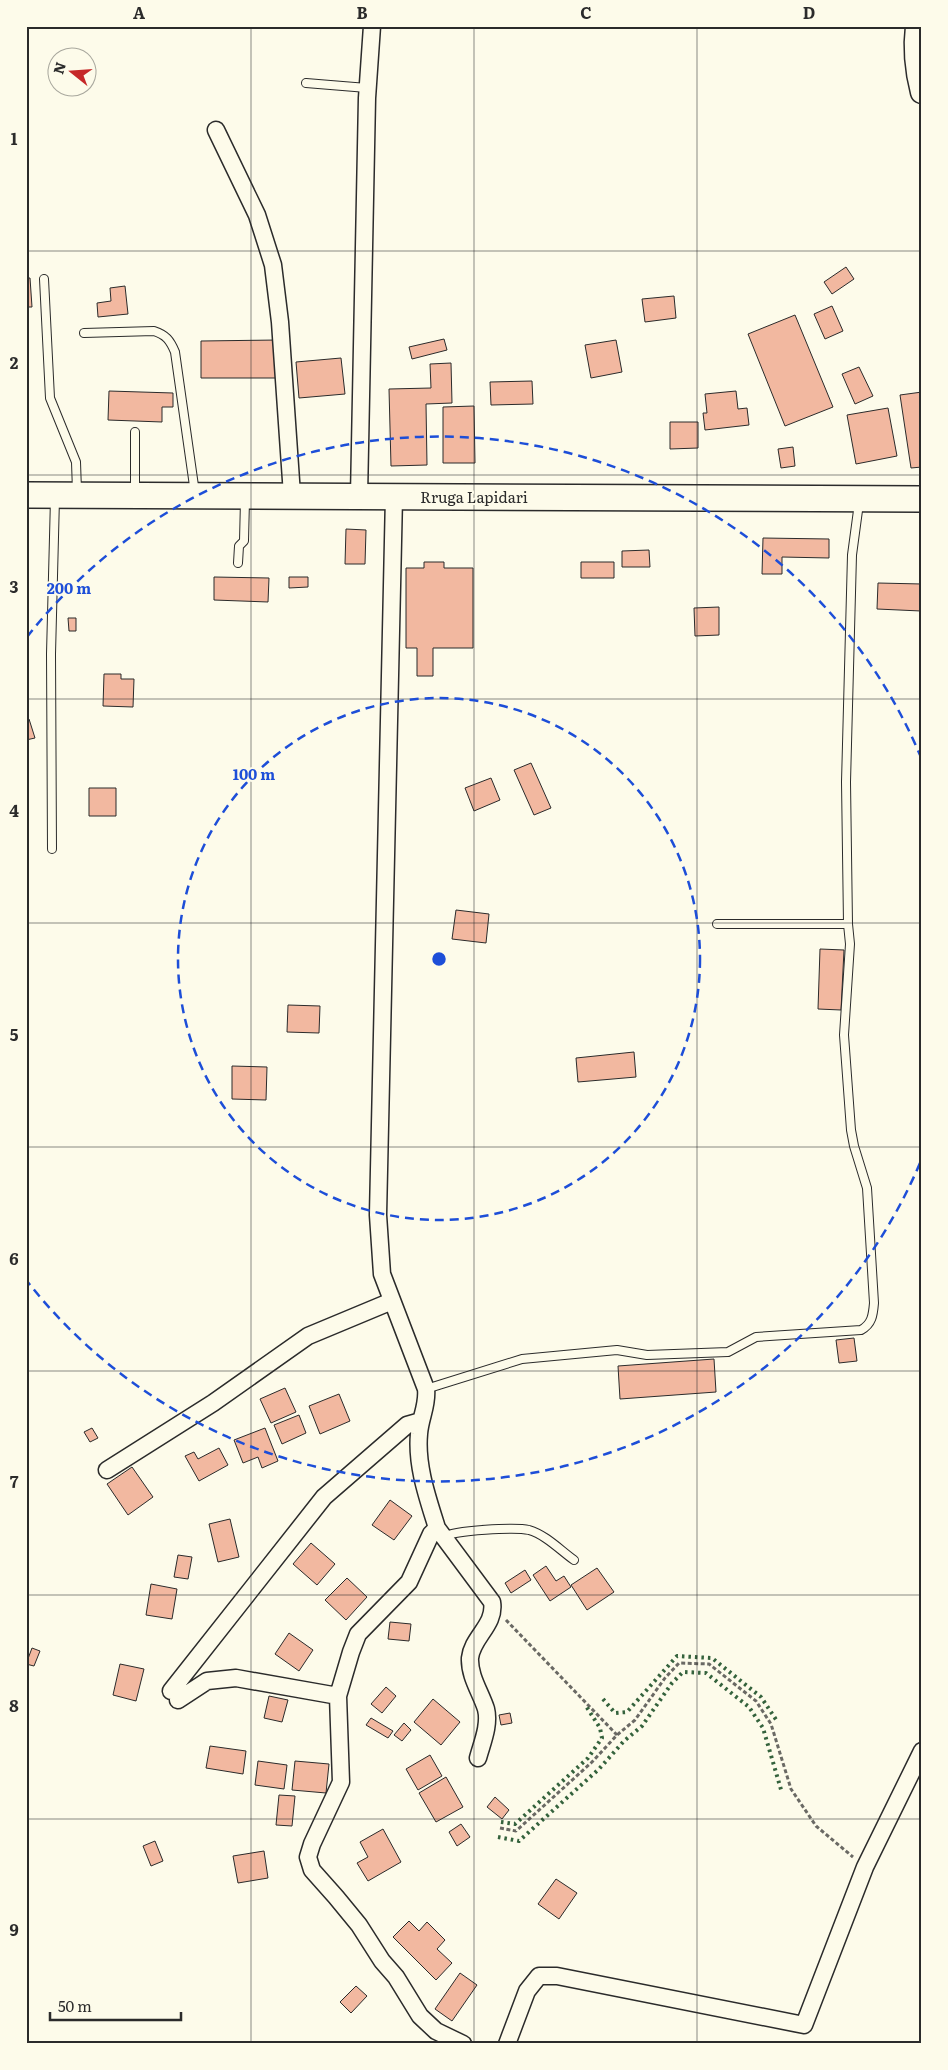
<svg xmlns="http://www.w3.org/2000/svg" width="948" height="2070" font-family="Literata,serif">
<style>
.building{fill:#f2b8a0;stroke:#2b2b2b}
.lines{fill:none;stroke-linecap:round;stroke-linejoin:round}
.lane-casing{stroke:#2b2b2b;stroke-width:10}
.street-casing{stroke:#2b2b2b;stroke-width:19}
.secondary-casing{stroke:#2b2b2b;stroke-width:25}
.primary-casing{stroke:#2b2b2b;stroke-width:28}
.path{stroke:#6a6964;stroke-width:3;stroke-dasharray:4 2.5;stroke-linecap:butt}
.lane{stroke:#fdfbea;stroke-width:8}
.street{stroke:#fdfbea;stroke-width:16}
.secondary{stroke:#fdfbea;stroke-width:22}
.primary{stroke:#fdfbea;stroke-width:25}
.hedge{stroke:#34623c;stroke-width:4;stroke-dasharray:2.5 4;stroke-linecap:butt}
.grid{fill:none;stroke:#2b2b2b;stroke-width:1;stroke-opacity:0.55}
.ring{fill:none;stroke:#1d4ed8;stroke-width:2.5;stroke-dasharray:9 6}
.labels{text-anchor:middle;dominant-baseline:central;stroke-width:4;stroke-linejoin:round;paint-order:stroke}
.street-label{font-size:15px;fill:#2b2b2b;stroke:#fdfbea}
.centre{fill:#1d4ed8;stroke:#fdfbea;stroke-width:2.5}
.ring-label{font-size:15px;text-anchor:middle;font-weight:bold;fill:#1d4ed8;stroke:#fdfbea;stroke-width:4;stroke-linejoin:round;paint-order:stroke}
.neatline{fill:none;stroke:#2b2b2b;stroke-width:2}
.grid-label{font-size:16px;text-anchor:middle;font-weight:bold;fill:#2b2b2b}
</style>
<rect width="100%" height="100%" fill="#fdfbea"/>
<path class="building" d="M846,267L854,279L832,294L824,282Z
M26,278H30L32,307H26Z
M125,286L128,314L98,317L97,303L111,301L110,288Z
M674,296L676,318L645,322L642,299Z
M832,306L843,331L825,339L814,314Z
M795,315L833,407L785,426L748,334Z
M444,339L447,350L412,359L409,347Z
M277,340V378H201V341Z
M616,340L622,372L591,378L585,345Z
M341,358L345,394L299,398L296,362Z
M451,363L452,403L426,404L427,465L391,466L389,389L431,388L430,364Z
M859,367L873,396L855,404L842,374Z
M532,381L533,404L491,405L490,382Z
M109,391L173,393V407H162V422L108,420Z
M736,391L738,409L747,408L749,425L705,430L703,413H707L705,394Z
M922,392V467L911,468L900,395Z
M474,406L475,463H443V407Z
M888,408L897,456L856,464L847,415Z
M670,422H698V448L670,449Z
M793,447L795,466L781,468L778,449Z
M346,529L366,530L365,564H345Z
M763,538L829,539V558L782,557V574H762Z
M649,550L650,567H622V551Z
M424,562H444V568H473V648H433V676H417V648H406V568H424Z
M581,562H614V578H581Z
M214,577L269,578L268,602L214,600Z
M289,577H308V587L289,588Z
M878,583L922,584L921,611L877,609Z
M719,607V635L695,636L694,608Z
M68,618H76V631H69Z
M104,674H121V679H134L133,707L103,706Z
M29,719L35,738L26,740V720Z
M531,763L551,808L534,815L514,770Z
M491,778L500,800L474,811L465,788Z
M89,788H116V816H89Z
M456,910L489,914L486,943L452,939Z
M820,949L844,950L841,1010L818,1009Z
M288,1005L320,1006L319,1033L287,1032Z
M634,1052L636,1077L578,1082L576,1058Z
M232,1066L267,1067L266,1100L232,1099Z
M854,1338L857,1361L839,1363L836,1340Z
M714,1359L716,1392L620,1399L618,1366Z
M285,1388L296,1412L271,1423L260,1399Z
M339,1394L350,1421L320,1434L309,1406Z
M299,1415L306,1433L282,1444L274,1425Z
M92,1428L98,1438L90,1442L84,1432Z
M265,1428L278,1461L262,1468L258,1457L243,1463L234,1440Z
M219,1448L228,1465L199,1481L185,1456L194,1452L198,1459Z
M132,1467L153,1497L128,1515L107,1484Z
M390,1500L412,1516L394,1540L372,1525Z
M230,1519L239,1557L218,1562L209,1524Z
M311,1543L335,1564L317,1585L293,1564Z
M178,1555L192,1557L188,1579L174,1577Z
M546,1566L556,1581L564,1576L571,1587L550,1601L533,1575Z
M597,1568L614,1592L587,1610L571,1585Z
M525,1570L531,1580L511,1593L505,1583Z
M347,1578L367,1597L346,1620L325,1600Z
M151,1584L177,1589L172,1619L146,1615Z
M390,1622L411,1624L409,1641L388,1639Z
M289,1633L313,1650L299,1671L275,1654Z
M32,1648L40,1651L34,1666L26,1664Z
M120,1664L144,1669L136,1701L113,1695Z
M386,1687L396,1696L382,1713L371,1704Z
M269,1696L288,1700L282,1722L264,1718Z
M433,1699L460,1722L441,1745L414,1722Z
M510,1713L512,1723L501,1725L499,1715Z
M371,1718L393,1731L388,1738L366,1725Z
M404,1723L411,1730L402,1741L394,1735Z
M210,1746L246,1751L243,1774L206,1768Z
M430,1755L442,1776L418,1790L406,1769Z
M258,1761L287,1765L284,1789L255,1785Z
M295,1761L329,1764L326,1793L292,1790Z
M446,1777L463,1807L436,1822L419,1793Z
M279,1795L295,1796L292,1826L276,1825Z
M495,1797L509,1810L502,1819L487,1807Z
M461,1824L470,1837L457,1846L449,1832Z
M383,1829L401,1862L368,1881L357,1863L368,1857L360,1842Z
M155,1841L163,1861L151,1866L143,1846Z
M264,1851L268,1878L238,1883L233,1856Z
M556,1879L577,1893L559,1919L538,1904Z
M409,1921L419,1931L427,1922L445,1940L437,1949L452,1963L436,1980L393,1937Z
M460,1973L477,1985L452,2021L435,2009Z
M356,1986L367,1996L351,2013L340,2002Z"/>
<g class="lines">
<defs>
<path id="lane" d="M306,83L367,88
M44,279L50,398L76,462L77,491
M84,333L154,331C166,335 170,340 175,352L195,493
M135,432V493
M238,563L239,546L244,541L245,500
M52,849L51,654L55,498
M717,924H848
M426,1389L522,1359L617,1350L647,1355L728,1352L756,1337L861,1330C872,1324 873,1315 874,1303L867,1188L854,1146L851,1130L844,1035L850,944L848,924L846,782L852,555L859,503
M444,1537C454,1530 516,1527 529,1530C546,1535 560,1550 574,1560"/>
<path id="street" d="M216,130L257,215L273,265L280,322L292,495
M359,496L367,98L372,26
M394,496L378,1215L382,1274L426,1389C428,1405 420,1418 419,1434C416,1466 428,1499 437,1528L431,1534L409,1582L358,1634L351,1652L338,1696L341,1782L312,1844L308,1857L312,1870L336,1897L359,1925L382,1961L396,1977L420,2016L436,2031L463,2044
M107,1470L213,1403L308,1336L392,1301
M437,1528L492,1602C496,1625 472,1637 470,1658C469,1676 481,1693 486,1709C490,1725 482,1743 478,1758
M171,1691L324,1497L407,1425L421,1421
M178,1700L207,1681L236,1678L338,1696
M507,2044L527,1991L539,1976H557L804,2025L865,1867L922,1751"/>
<path id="secondary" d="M917,26C914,50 916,69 922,92"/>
<path id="primary" d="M26,495L922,499"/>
</defs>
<use href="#lane" class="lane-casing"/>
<use href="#street" class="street-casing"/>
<use href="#secondary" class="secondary-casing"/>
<use href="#primary" class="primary-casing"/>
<path class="path" d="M506,1620L617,1735
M500,1828L516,1831L592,1762L617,1735L635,1720L665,1678L679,1663L709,1664L756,1701L771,1724L791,1789L816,1826L853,1857"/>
<use href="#lane" class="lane"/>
<use href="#street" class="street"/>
<use href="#secondary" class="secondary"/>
<use href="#primary" class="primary"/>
<path class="hedge" d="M603,1699L615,1713L627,1712L677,1656L712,1658L761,1697L777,1721
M501,1822L515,1824L588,1758L602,1738L600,1728L586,1706
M498,1837L519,1841L599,1769L624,1741L642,1726L672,1683L683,1672L706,1673L749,1707L763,1728L782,1793"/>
</g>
<path class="grid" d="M251,26V2044M474,26V2044M697,26V2044M26,251H922M26,475H922M26,699H922M26,923H922M26,1147H922M26,1371H922M26,1595H922M26,1819H922"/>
<g class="ring">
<circle cx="439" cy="959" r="261"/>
<path d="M920 1163A523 523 0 0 1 27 1281M27 637A523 523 0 0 1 920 755"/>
</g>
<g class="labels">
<g class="street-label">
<text x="474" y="496">Rruga Lapidari</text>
</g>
</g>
<circle cx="439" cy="959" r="8" class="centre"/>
<g class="ring-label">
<text x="69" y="594">200 m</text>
<text x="254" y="780">100 m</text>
</g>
<rect width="948" height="2070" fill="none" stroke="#fdfbea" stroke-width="55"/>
<g transform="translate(72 72) rotate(287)"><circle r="24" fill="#fdfbea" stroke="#a9a89e"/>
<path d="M0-4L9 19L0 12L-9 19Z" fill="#c62828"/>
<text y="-8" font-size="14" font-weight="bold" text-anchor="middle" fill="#2b2b2b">N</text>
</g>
<path d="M50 2012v8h131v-8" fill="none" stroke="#2b2b2b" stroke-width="2.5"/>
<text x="58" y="2012" font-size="15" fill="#2b2b2b" stroke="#fdfbea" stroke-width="4" paint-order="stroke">50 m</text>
<rect x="28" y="28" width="892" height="2014" class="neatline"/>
<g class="grid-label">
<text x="139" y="19">A</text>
<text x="362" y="19">B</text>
<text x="586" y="19">C</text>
<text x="809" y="19">D</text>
<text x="14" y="145">1</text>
<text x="14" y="369">2</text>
<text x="14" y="593">3</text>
<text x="14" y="817">4</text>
<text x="14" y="1041">5</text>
<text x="14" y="1265">6</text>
<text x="14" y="1488">7</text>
<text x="14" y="1712">8</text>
<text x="14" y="1936">9</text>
</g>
</svg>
